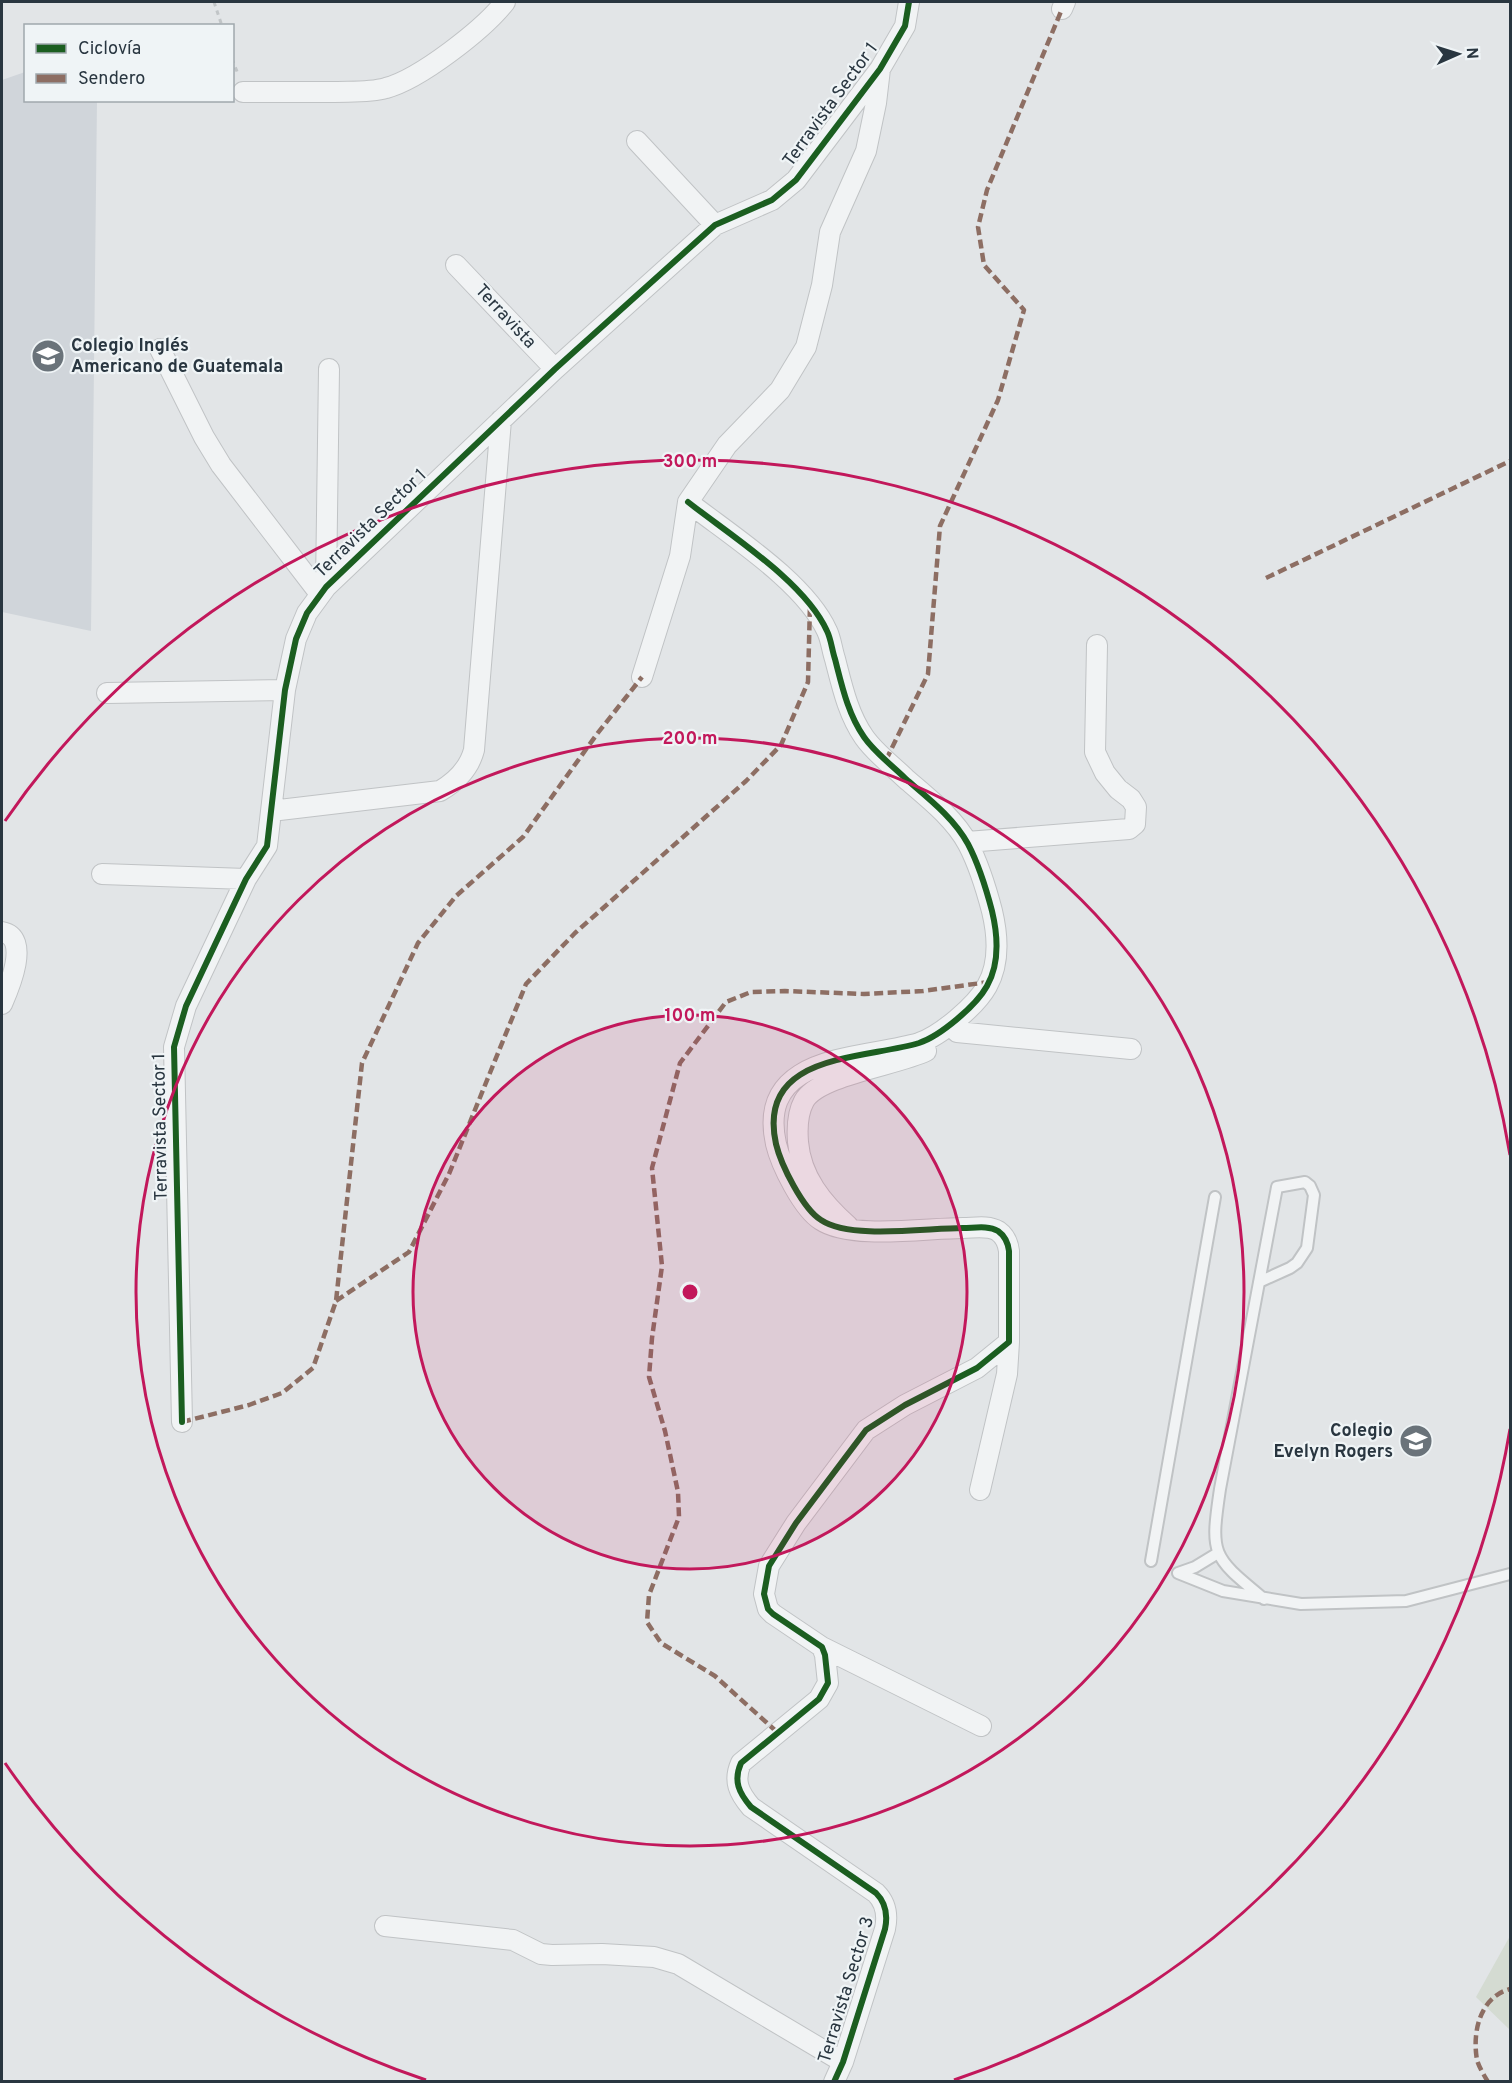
<svg xmlns="http://www.w3.org/2000/svg" width="1512" height="2083" font-family="Overpass,sans-serif">
<style>
.built{fill:#d0d5da}
.green{fill:#d4dbd2}
.lines{fill:none;stroke-linecap:round;stroke-linejoin:round}
.service-casing{stroke:#c0c3c5;stroke-width:14}
.minor-casing{stroke:#c0c3c5;stroke-width:22}
.path{stroke:#c1c5c7;stroke-width:3;stroke-dasharray:4.5 4.5;stroke-linecap:butt}
.service{stroke:#f1f3f4;stroke-width:10}
.minor{stroke:#f1f3f4;stroke-width:20}
.quiet{stroke:#8d6e63;stroke-width:4.5;stroke-dasharray:9 4.5;stroke-linecap:butt}
.cycleway-casing{stroke:#eff4f6;stroke-width:10}
.cycleway{stroke:#1b5e20;stroke-width:6}
.ring{fill:none;stroke:#c2185b;stroke-width:3}
.labels{text-anchor:middle;dominant-baseline:central;stroke-width:4.5;stroke-linejoin:round;paint-order:stroke}
.street-label{font-size:18px;fill:#293640;stroke:#eff4f6}
.poi-label{font-size:18px;font-weight:bold;fill:#293640;stroke:#eff4f6;text-anchor:start}
.centre{fill:#c2185b;stroke:#eff4f6;stroke-width:3}
.ring-label{font-size:18px;text-anchor:middle;font-weight:bold;fill:#c2185b;stroke:#eff4f6;stroke-width:4.5;stroke-linejoin:round;paint-order:stroke}
</style>
<rect width="100%" height="100%" fill="#e2e5e7"/>
<path class="built" d="M25,72L26,100L97,101L91,631L2,612V80Z"/>
<path class="green" d="M1510,1936V2030L1476,1997Z"/>
<g class="lines">
<defs>
<path id="service" d="M1259,1282L1290,1268L1297,1263L1307,1248L1314,1195L1310,1186L1305,1182L1277,1187L1220,1489C1210,1556 1212,1556 1264,1599
M1151,1561L1215,1197
M1178,1573L1223,1591L1301,1604L1406,1601L1510,1574
M1178,1573L1195,1567L1218,1553"/>
<path id="minor" d="M1062,9L1065,2
M243,92C273,92 302,92 331,92C349,91 369,93 386,88C420,79 484,29 505,2
M637,141L715,225
M456,265L555,369
M160,349L204,437L221,465L320,594
M688,502C730,535 805,582 827,631C831,639 832,650 835,659C842,686 848,714 864,737C875,753 893,766 906,779C928,798 954,818 968,844C979,865 986,888 992,911C998,936 1000,963 987,986C976,1006 940,1036 919,1043C862,1060 756,1053 776,1144C781,1165 803,1209 821,1220C851,1240 926,1228 963,1228C974,1228 988,1225 998,1231C1005,1236 1008,1243 1009,1251V1342L977,1368L905,1405L866,1430L796,1523L769,1566L764,1594L768,1609L773,1614L822,1647L825,1655L828,1683L819,1699L741,1763C733,1781 739,1793 751,1807L876,1893C886,1903 888,1915 885,1929L843,2062L834,2082
M326,587L329,369
M642,677L680,556L688,502L727,445L780,390L806,347L822,285L830,232L866,151L876,103L880,69
M107,693L285,690
M271,811L440,791C457,781 469,769 474,750L501,420
M967,842L1129,829L1135,824L1136,807L1131,799L1118,789L1105,773L1095,752L1097,645
M102,874L246,879
M2,932C31,937 9,988 2,1004
M957,1032L1131,1049
M848,1226C822,1203 801,1177 798,1142C797,1129 798,1112 804,1101C818,1075 898,1065 926,1051
M182,1422L174,1047L186,1006L246,879L267,846L285,690L296,639L307,613L326,587L555,369L715,225L772,200L796,180L880,69L905,26L909,2
M980,1490L1007,1374L1009,1342
M822,1647L981,1726
M385,1926L513,1940L541,1954L552,1955L602,1954L654,1957L678,1964L843,2062"/>
</defs>
<use href="#service" class="service-casing"/>
<use href="#minor" class="minor-casing"/>
<path class="path" d="M214,2L222,26
M232,59L238,74"/>
<use href="#service" class="service"/>
<use href="#minor" class="minor"/>
<path class="quiet" d="M1266,578L1510,461
M886,760L928,674L940,526L998,400L1024,310L984,265L978,227L987,190L1062,9
M336,1301L409,1252L449,1174L526,984L575,933L746,781L781,745L808,682L810,604
M182,1422L249,1405L282,1393L313,1368L336,1301L362,1063L418,943L456,896L523,837L597,734L642,677
M777,1732L715,1676L661,1643L647,1622L649,1595L679,1517L678,1492L665,1431L649,1377L652,1338L662,1266L652,1168L680,1063L726,1002L751,992L785,991L864,994L923,991L989,982
M1488,2082C1484,2075 1479,2067 1477,2060C1472,2032 1480,1997 1510,1989"/>
<defs>
<path id="cycleway" d="M688,502C730,535 805,582 827,631C831,639 832,650 835,659C842,686 848,714 864,737C875,753 893,766 906,779C928,798 954,818 968,844C979,865 986,888 992,911C998,936 1000,963 987,986C976,1006 940,1036 919,1043C862,1060 756,1053 776,1144C781,1165 803,1209 821,1220C851,1240 926,1228 963,1228C974,1228 988,1225 998,1231C1005,1236 1008,1243 1009,1251V1342L977,1368L905,1405L866,1430L796,1523L769,1566L764,1594L768,1609L773,1614L822,1647L825,1655L828,1683L819,1699L741,1763C733,1781 739,1793 751,1807L876,1893C886,1903 888,1915 885,1929L843,2062L834,2082
M182,1422L174,1047L186,1006L246,879L267,846L285,690L296,639L307,613L326,587L555,369L715,225L772,200L796,180L880,69L905,26L909,2"/>
</defs>
<use href="#cycleway" class="cycleway-casing"/>
<use href="#cycleway" class="cycleway"/>
</g>
<circle cx="690" cy="1292" r="277" fill="#c2185b" fill-opacity=".12"/>
<g class="ring">
<circle cx="690" cy="1292" r="277"/>
<circle cx="690" cy="1292" r="554"/>
<path d="M1510 1429A831 831 0 0 1 954 2080M426 2080A831 831 0 0 1 5 1763M5 821A831 831 0 0 1 1510 1155"/>
</g>
<defs>
<symbol id="school-disc" viewBox="-11 -11 22 22"><circle r="9.5" fill="#6a737a" stroke="#eff4f6"/><path d="M0-5L7-2L0 1L-7-2ZM-4 1L0 2.5L4 1V4Q0 6-4 4Z" fill="#fff"/></symbol>
</defs>
<g fill-rule="evenodd">
<use href="#school-disc" x="29" y="337" width="38" height="38"/>
<use href="#school-disc" x="1397" y="1422" width="38" height="38"/>
</g>
<g class="labels">
<g class="street-label">
<text transform="translate(831 105) rotate(-54)">Terravista Sector 1</text>
<text transform="translate(505 317) rotate(47)">Terravista</text>
<text transform="translate(371 524) rotate(-44)">Terravista Sector 1</text>
<text transform="translate(161 1127) rotate(-91)">Terravista Sector 1</text>
<text transform="translate(847 1990) rotate(-73)">Terravista Sector 3</text>
</g>
<g class="poi-label">
<text x="71" y="346">Colegio Inglés<tspan x="71" dy="21">Americano de Guatemala</tspan></text>
<text x="1393" y="1431" text-anchor="end">Colegio<tspan x="1393" dy="21">Evelyn Rogers</tspan></text>
</g>
</g>
<circle cx="690" cy="1292" r="9" class="centre"/>
<g class="ring-label">
<text x="690" y="467">300 m</text>
<text x="690" y="744">200 m</text>
<text x="690" y="1021">100 m</text>
</g>
<rect width="1512" height="2083" fill="none" stroke="#293640" stroke-width="6"/>
<rect x="24" y="24" width="210" height="78" fill="#eff4f6" stroke="#a0a8ad" stroke-width="1.5"/>
<rect x="36" y="44" width="30" height="9" fill="#1b5e20" stroke="#a0a8ad" stroke-width="1.5"/>
<text x="78" y="54" font-size="18" fill="#293640">Ciclovía</text>
<rect x="36" y="74" width="30" height="9" fill="#8d6e63" stroke="#a0a8ad" stroke-width="1.5"/>
<text x="78" y="84" font-size="18" fill="#293640">Sendero</text>
<g transform="translate(1458 54) rotate(87)" stroke="#eff4f6" stroke-width="4.5" paint-order="stroke">
<path d="M0-4.5L10 22L0 15L-10 22Z" fill="#293640"/>
<text y="-9" font-size="16" font-weight="bold" text-anchor="middle" fill="#293640">N</text>
</g>
</svg>
